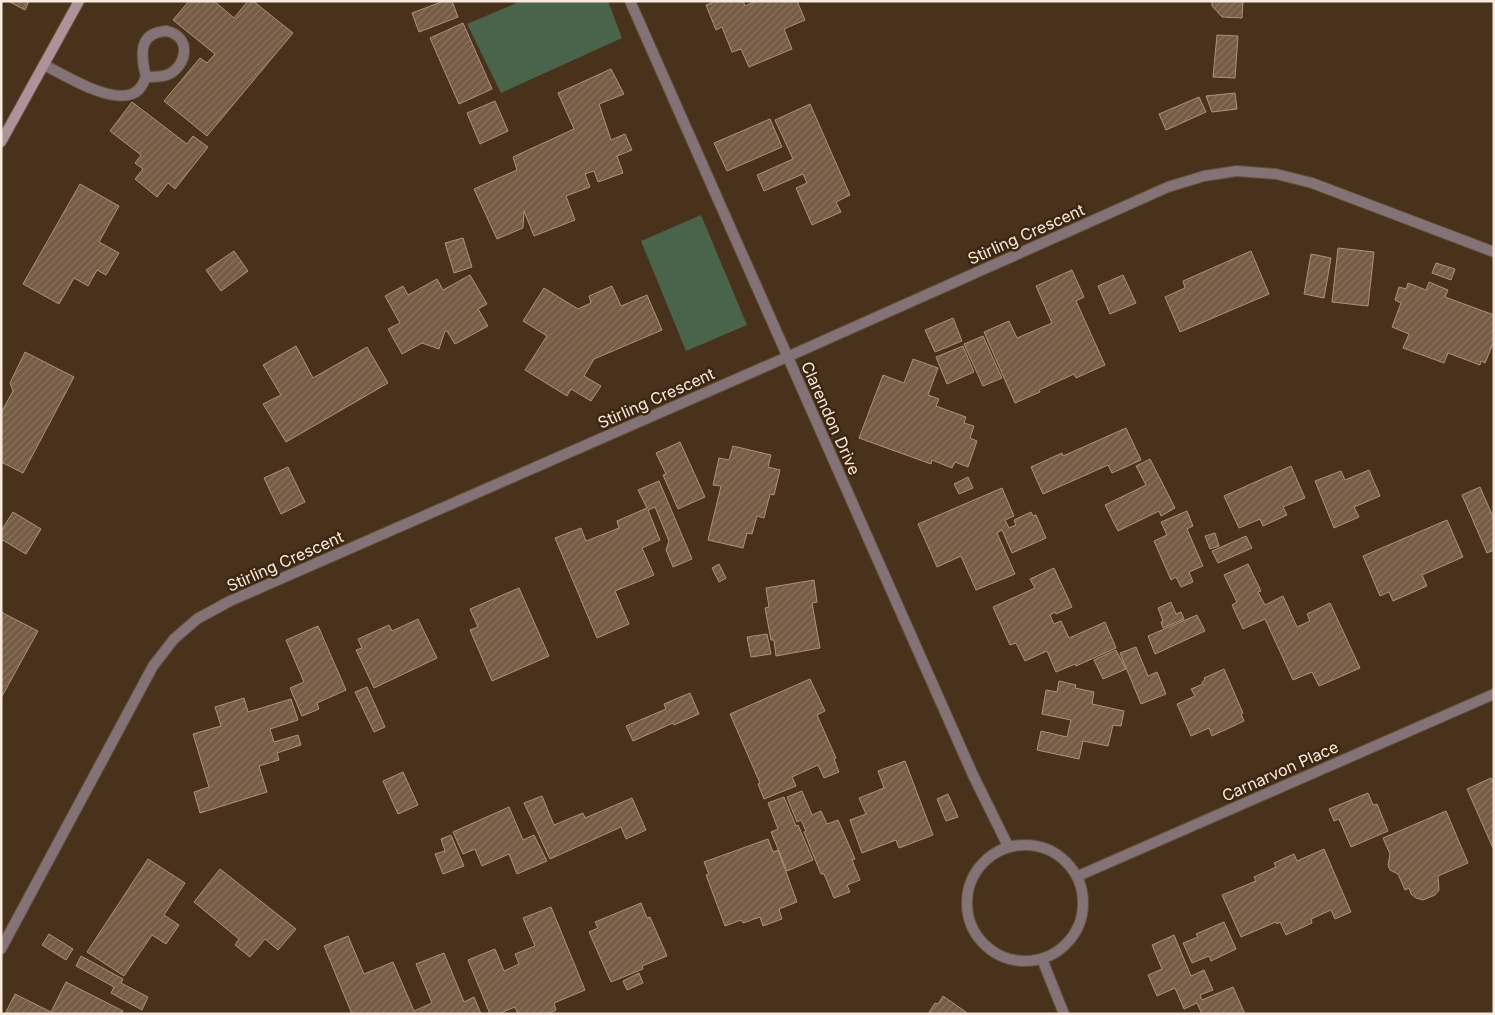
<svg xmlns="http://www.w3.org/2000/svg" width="1495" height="1015" font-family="Inter,sans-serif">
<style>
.pitch{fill:#4a634b}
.building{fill:url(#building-hatch);stroke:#ae9279}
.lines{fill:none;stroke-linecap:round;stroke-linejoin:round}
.lane-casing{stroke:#65503b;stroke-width:12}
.street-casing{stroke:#65503b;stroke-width:12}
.secondary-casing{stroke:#65503b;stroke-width:12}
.lane{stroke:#837276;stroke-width:10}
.street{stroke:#837276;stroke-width:10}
.secondary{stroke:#ad9299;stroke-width:10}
.labels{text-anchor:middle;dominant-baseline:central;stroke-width:5;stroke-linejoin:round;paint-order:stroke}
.street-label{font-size:16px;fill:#faebde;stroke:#3e2712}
</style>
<defs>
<pattern id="building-hatch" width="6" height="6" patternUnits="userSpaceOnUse" patternTransform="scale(1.25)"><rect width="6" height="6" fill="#765b45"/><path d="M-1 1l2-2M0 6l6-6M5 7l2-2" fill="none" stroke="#8a735f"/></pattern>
</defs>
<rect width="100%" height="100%" fill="#49321c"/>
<path class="pitch" d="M521,1H608L622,38L501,93L467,24Z
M701,215L747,325L686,351L641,241Z"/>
<path class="building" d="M8,1H29L25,10Z
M189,1H214L234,18L248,1H253L293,33L207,136L164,101L200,58L207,63L215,54L173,20Z
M444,1H452L458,17L419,32L412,13Z
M712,1H743L745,6L756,1H797L805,20L784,29L792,49L749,67L741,49L732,52L722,27L716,30L706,5L712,3Z
M1212,1H1243L1242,18L1222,17L1212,6Z
M463,23L492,89L459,104L430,38Z
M1217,35L1238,36L1235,78L1213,77Z
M611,69L624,94L599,104L611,140L625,134L632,150L617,156L623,173L598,182L594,171L585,174L590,187L566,196L575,220L534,236L524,211L523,228L497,239L474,189L517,170L513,157L574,129L558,93Z
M1235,93L1237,109L1212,112L1206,96Z
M1199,97L1206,112L1166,130L1159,114Z
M495,101L508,131L480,144L467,113Z
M132,102L187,144L193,136L208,147L175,189L168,183L157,197L135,179L143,169L135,163L141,155L110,131Z
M810,104L850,195L836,202L841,212L812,225L796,188L807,183L803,174L764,191L757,175L793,159L775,120Z
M770,119L782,147L727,171L714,143Z
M80,184L119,206L99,242L119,253L106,275L97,270L88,286L74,278L59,304L23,284Z
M463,238L472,267L454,273L445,243Z
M1338,248L1374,252L1368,306L1332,302Z
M234,251L248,271L221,291L206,270Z
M1251,251L1269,294L1180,332L1165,297L1185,288L1183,281Z
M1311,254L1331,258L1324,298L1304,294Z
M1436,263L1455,269L1451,280L1432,273Z
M1072,270L1084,297L1076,301L1105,365L1076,378L1074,374L1039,390L1040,392L1015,403L984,332L1009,321L1017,338L1052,323L1036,286Z
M470,275L487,304L478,309L488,326L455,344L447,331H445L439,349L422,343L402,354L388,329L400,323L385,296L403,286L408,295L437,279L443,290Z
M1123,275L1136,303L1110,314L1098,286Z
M1429,282L1448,290L1445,297L1494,315V341L1485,363L1481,361L1480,365L1448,353L1444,363L1403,348L1409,334L1392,327L1401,303L1395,300L1399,287L1406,289L1408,283L1426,290Z
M612,286L621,306L647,295L662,330L594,359L584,376L601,386L591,401L571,389L567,396L525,370L547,336L523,321L544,288L578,309L591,303L589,296Z
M953,318L962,341L935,352L925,330Z
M983,336L1002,378L983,386L964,344Z
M296,346L313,378L367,347L388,383L286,442L263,404L281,395L263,365Z
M963,346L974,372L947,384L936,357Z
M25,352L74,377L23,473L1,462V413L13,391L10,383Z
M913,359L938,368L928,395L939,399L936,406L966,417L964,423L974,426L970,438L977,441L968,467L955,462L952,468L932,460L931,464L859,438L883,375L904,383Z
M1126,428L1141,460L1112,473L1108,465L1043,494L1031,467L1062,453L1063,456Z
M680,442L705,497L678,509L663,475L666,474L656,453Z
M733,446L771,455L768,467L780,470L774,495L770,494L764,518L757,516L752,534L747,533L743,548L708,540L721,486L713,485L719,458L729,460Z
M1150,459L1175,508L1161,516L1159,511L1118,531L1105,505L1146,485L1136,466Z
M1291,466L1305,498L1283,507L1287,515L1263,526L1260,519L1239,528L1224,496Z
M288,467L305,502L281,514L264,478Z
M1369,470L1380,496L1354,507L1359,517L1334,528L1315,481L1341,471L1345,480Z
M968,477L973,488L959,494L954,484Z
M659,481L692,559L673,567L666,550L669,541L655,507L648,510L660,540L642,548L654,575L615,591L629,624L597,638L555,538L581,528L586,541L619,528L617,521L647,508L638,490Z
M1480,487L1494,519V550L1487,553L1462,495Z
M1002,488L1014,516L1005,520L1009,528L1016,525L1014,520L1031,512L1033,516L1036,515L1046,538L1012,553L1002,530L997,533L1015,574L976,590L961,556L937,567L918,524Z
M1187,511L1193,526L1187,529L1203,566L1189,572L1193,582L1181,587L1176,577L1171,580L1154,541L1167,535L1161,522Z
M13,512L41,529L26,554L1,539V531Z
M1447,520L1463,557L1422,575L1427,586L1393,601L1389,592L1380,596L1363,556Z
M1215,533L1219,546L1210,549L1205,536Z
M1246,536L1252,548L1218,563L1212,551Z
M719,564L726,578L719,582L712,568Z
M1248,564L1261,591L1258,592L1265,605L1283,596L1297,627L1310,621L1307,614L1330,603L1360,668L1319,686L1312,672L1293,680L1265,619L1243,629L1232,605L1237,602L1224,575Z
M1054,568L1072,607L1056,614L1055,612L1050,615L1054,624L1061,621L1069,638L1105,622L1116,648L1076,666L1075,664L1056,672L1047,651L1025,661L1016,643L1010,645L993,607L1035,588L1030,579Z
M814,580L817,602L812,603L820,648L776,656L774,640H771L765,608L769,607L766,588Z
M519,588L549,656L492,681L470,630L478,627L470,609Z
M1171,602L1176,614L1181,612L1184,619L1163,628L1161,622L1163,621L1158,608Z
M1,612L38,631L1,698Z
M1197,615L1205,631L1155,654L1148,636Z
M418,619L437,658L374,688L356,650L362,648L358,639L389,625L392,631Z
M318,626L346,690L317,703L319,709L302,716L290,688L304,682L286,640Z
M767,634L771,654L751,657L747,637Z
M1136,647L1148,676L1157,672L1166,694L1141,704L1120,653Z
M1116,650L1126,669L1103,679L1094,660Z
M1224,669L1243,713L1241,714L1244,721L1212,736L1209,728L1191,736L1177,704L1195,696L1191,689L1203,684L1202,682L1205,680L1204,678Z
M810,679L825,711L817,715L836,758L834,759L839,772L824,778L818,765L792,777L796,786L764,799L758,784L760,783L730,714Z
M1059,681L1076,685L1075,688L1094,692L1092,704L1124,711L1121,726L1113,725L1108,746L1083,741L1079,759L1037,750L1041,731L1067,737L1071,720L1042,714L1046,690L1057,692Z
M367,687L385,727L374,732L355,692Z
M690,693L699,714L674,725L673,723L633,741L626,726L666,709L664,704Z
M244,698L248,712L291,699L298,720L270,729L274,742L298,735L301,745L277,753L279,760L259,766L267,792L200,813L194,792L209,787L193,734L221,726L215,707Z
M905,761L933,835L899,848L896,840L862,853L850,820L866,814L859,798L884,788L878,771Z
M403,772L418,805L398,814L383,781Z
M1491,778L1494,784L1493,848L1467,789Z
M802,791L812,815L821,811L827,824L838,820L855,859L852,860L860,880L847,885L850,892L834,898L824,874H821L804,832L806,831L801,820L797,822L787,797Z
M1368,793L1373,805L1377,804L1388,831L1351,847L1339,819L1334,821L1329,809Z
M948,794L958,817L946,821L937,799Z
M542,796L554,825L583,813L585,818L632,798L646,830L626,839L621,827L550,859L524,803Z
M784,797L796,826L798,825L813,860L787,871L771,832L778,829L768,803Z
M509,807L523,840L534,835L547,861L517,874L509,854L482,866L475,849L463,854L453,832Z
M1446,811L1468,863L1438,876L1439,890L1435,895L1423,900L1416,898L1411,894L1409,888L1405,890L1398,874L1390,870L1388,865L1390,854L1383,838Z
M451,835L464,866L443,874L435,854L445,851L441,839Z
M768,839L773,852L778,850L797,902L779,909L782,919L763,926L760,917L743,923L741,920L725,926L706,875L709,874L704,862Z
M1324,849L1351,912L1335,919L1331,910L1311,919L1312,923L1286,935L1280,922L1277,924L1276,922L1241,937L1222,895L1256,881L1254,877L1276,867L1274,863L1294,854L1297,861Z
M148,859L185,883L164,915L179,925L166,944L152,935L124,976L87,952Z
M220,869L296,929L278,950L265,939L250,957L235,945L239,939L194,902Z
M641,903L647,918L650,917L667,956L642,966L643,969L611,982L589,932L598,928L595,922Z
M551,907L585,990L554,1003L556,1010L548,1014H518L515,1007L498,1014H490L468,960L495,949L504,971L519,964L515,954L535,946L523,918Z
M1224,922L1236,949L1211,961L1209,956L1192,963L1183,943L1198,937L1196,934Z
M49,934L73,949L66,960L42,945Z
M1174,935L1191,976L1204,970L1213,990L1200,995L1202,1000L1233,987L1245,1014H1202L1197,1003L1184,1009L1175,988L1157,996L1148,975L1162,969L1152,945Z
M348,936L364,974L393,962L414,1011L432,1003L416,964L444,953L464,1002L474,997L481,1014H352L324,946Z
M81,956L123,979L121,983L148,997L142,1010L111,993L114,987L76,966Z
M639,973L643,983L627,990L623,981Z
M66,982L123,1011L121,1014H5L15,994L51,1012Z
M943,996L966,1012L965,1014H928L935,1003L938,1004Z"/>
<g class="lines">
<defs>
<path id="lane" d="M166,31C192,36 188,66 167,75C161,77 153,77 146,77C141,57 137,33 166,31Z
M44,65C65,75 108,103 132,94C140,91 143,84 146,77"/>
<path id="street" d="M630,1L973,775L1008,846
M967 903a58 58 0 1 1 116 0a58 58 0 1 1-116 0Z
M1078,876L1494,694
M1,949L153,666L174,639L197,619L230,601L787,357L1168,187L1204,176L1237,171L1276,174L1312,183L1494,252
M1042,959L1064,1014"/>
<path id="secondary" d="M1,142L79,1"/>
</defs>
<use href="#lane" class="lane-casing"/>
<use href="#street" class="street-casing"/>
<use href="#secondary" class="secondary-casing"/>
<use href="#lane" class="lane"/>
<use href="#street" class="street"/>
<use href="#secondary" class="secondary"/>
</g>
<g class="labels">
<g class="street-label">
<text transform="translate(1026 234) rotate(-24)">Stirling Crescent</text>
<text transform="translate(656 398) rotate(-24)">Stirling Crescent</text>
<text transform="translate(831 418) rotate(66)">Clarendon Drive</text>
<text transform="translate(285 561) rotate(-24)">Stirling Crescent</text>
<text transform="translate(1280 771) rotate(-24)">Carnarvon Place</text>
</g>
</g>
<rect width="1495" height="1015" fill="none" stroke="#faebde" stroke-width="5"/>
</svg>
